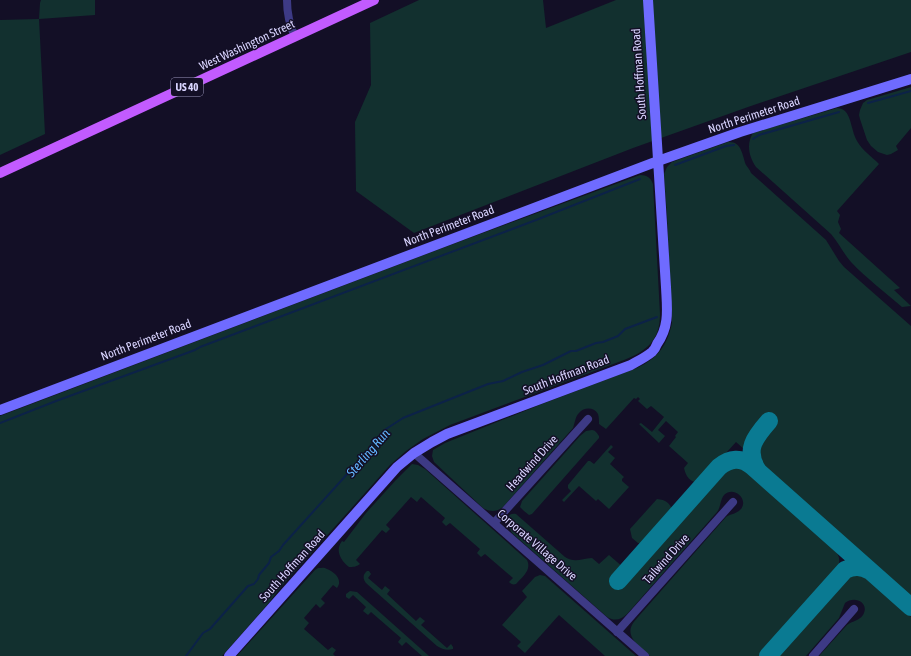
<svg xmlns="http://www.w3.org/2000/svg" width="911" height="656" font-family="'Asap Condensed',sans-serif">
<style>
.green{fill:#12302f}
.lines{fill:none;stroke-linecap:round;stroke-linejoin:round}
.stream{stroke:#0c2248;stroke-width:2}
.taxiway{stroke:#0a7a92;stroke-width:18}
.street{stroke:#3d3a85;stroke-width:8}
.secondary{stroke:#6f6bff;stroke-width:10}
.primary{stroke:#c25bff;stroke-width:10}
.labels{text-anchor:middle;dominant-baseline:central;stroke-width:3;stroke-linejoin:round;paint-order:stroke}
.shield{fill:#130f26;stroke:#9e99be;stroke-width:1}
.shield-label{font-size:11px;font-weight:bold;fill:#d9d4ff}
.street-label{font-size:12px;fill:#d9d4ff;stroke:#130f26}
.water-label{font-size:13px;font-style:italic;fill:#62b6ff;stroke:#130f26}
</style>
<rect width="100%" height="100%" fill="#130f26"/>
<path class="green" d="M41,0H95V15L39,19L45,134L0,155V20L39,19L40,3Z
M419,0H543L546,28L616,0H911V52L748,107L633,148L414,233L356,191L355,122L371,85L370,23Z
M911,87V128L896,146L898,150L891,154L887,155L878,152L871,146L867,140L860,119L859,115L860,110L863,103L867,100Z
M837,108C839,108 843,109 845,111C851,116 852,133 857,141C862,150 872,157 879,164L837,211L840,215L838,222L841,229L839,233L900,288L894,290L911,306L902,307C885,292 866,278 851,262C843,253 839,243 831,234L756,167C749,157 746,144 753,133Z
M728,142C742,141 742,155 746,165C748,168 750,170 751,173L826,240L839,261L844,267L911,326V597L736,442L699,483C690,482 686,477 684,468L688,463L669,446L676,437L675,436L678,432L666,421L658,430L665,436L659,443L639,424L641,423L652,432L664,417L651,406L647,409L638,401L640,399L638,397L636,399L634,398L606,429L599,424C599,421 599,417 598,414C594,407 584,407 579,413C575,417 575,423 573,428L503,507C497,512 490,512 483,508L434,462L432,456L433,450L445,443L542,404L637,368C658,358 667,346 672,323L667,215L664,174L667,167L672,162Z
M640,175C647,175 651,178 653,184L660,314C660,340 647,351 624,360L450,425L423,439L406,451L390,465L281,587L267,605L222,656H0V416L448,246Z
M592,430C595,430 597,433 599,436V438L532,514L529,515L524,511L520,507L522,501L580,436L586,431Z
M611,445L613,447L608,452L615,458L610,464L624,477L622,479V481L629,487L609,509L598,499L596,501L579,486L564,502L562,500L571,491L568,488V485L588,461H590L594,464Z
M412,464L418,465L425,469L527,560C532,570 522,577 516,584C513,585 511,584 509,582L513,578L485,554L481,557L477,553L480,549L450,523L446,526L442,522L445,518L421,497L417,502L411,497L386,525L390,529L386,533L382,530L356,560L360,564C356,567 353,567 349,567C340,560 335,550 342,541L344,542L366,513L395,481Z
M736,467L745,471L835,550C836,552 837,553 838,555C843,566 832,575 826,582L827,583L762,656H650C643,649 625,638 632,625C633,622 636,620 638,617L726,517C730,514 736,514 740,510C750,500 734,485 724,495C720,500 721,507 717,512L627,614C621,620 614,622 606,616L512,533C507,526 504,512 516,514L565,557C574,563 581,559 592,558L599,564L609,555L624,568L614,579L622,586L713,482L728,469Z
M657,499C667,500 671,504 673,513L646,544L645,543H638L632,538L630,529Z
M318,568C321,568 324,567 327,569C335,572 343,580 337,588L333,585L321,599L325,603L320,608L316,604L304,618L309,623L304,629L328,650L332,647L336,650L333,654L335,656H237L315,570Z
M367,571H369L371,574L368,578L382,590L385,586L390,590L387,594L416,621L420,617L425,621L421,625L447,648L451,644L453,647V649C447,651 442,649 437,646L367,584C363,580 362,575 367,571Z
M540,575L545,576L636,656H605L559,615L525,653L517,646L521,642L502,625L527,597L522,591L535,577Z
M852,575H858L866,578L911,617V656H819L847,625C852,621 859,621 863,615C870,603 855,595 845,603L839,618L806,656H776L835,590L847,578Z
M350,591L357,592L429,656H422L406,642L402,646L398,642L401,638L371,612L368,615L363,611L366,607L353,595L349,599L346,597V594Z"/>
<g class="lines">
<path class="stream" d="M868,103L911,91
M753,139L759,135L839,112
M675,165L726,146L734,145
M0,423L56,401L195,350L200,347L536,220L640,179
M186,656L203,633L210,629L248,586L254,584L258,579L259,575L269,563L271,557L279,551L283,545L349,472L353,470L368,454L371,445L386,429L403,418L488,384L503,381L522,372L543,365L571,351H576L596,343L603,342L618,336L625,329L657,317"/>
<path class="taxiway" d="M758,471C744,450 755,437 769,421
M618,581L719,467C730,458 741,457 752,466L911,607
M768,656L845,570C854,566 861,566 870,571"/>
<path class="street" d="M287,0C287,14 289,24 295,37
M414,453L645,656
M494,523L588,419
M617,632L733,502
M813,656L854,609"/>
<path class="secondary" d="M0,410L658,161L740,132L911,79
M229,656L397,467L414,453L432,442L447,434L631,365C638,361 646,357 652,352C654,350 656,347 657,344C670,326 667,308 666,287L648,0"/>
<path class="primary" d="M0,173L374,0"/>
</g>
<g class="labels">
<rect class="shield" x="171" y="78" width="32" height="18" rx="3"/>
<g class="shield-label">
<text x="187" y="87">US 40</text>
</g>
<g class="street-label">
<text transform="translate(247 45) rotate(-25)">West Washington Street</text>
<text transform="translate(639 74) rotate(-94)">South Hoffman Road</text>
<text transform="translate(754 115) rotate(-18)">North Perimeter Road</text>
<text transform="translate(449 226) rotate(-21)">North Perimeter Road</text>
<text transform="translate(146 340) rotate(-21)">North Perimeter Road</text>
<text transform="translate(566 375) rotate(-21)">South Hoffman Road</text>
<text transform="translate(532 463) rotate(-48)">Headwind Drive</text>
<text transform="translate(537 545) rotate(41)">Corporate Village Drive</text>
<text transform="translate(666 559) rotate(-48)">Tailwind Drive</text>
<text transform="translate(292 566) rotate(-48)">South Hoffman Road</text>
</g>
<g class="water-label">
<text transform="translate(368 453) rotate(-49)">Sterling Run</text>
</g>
</g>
</svg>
